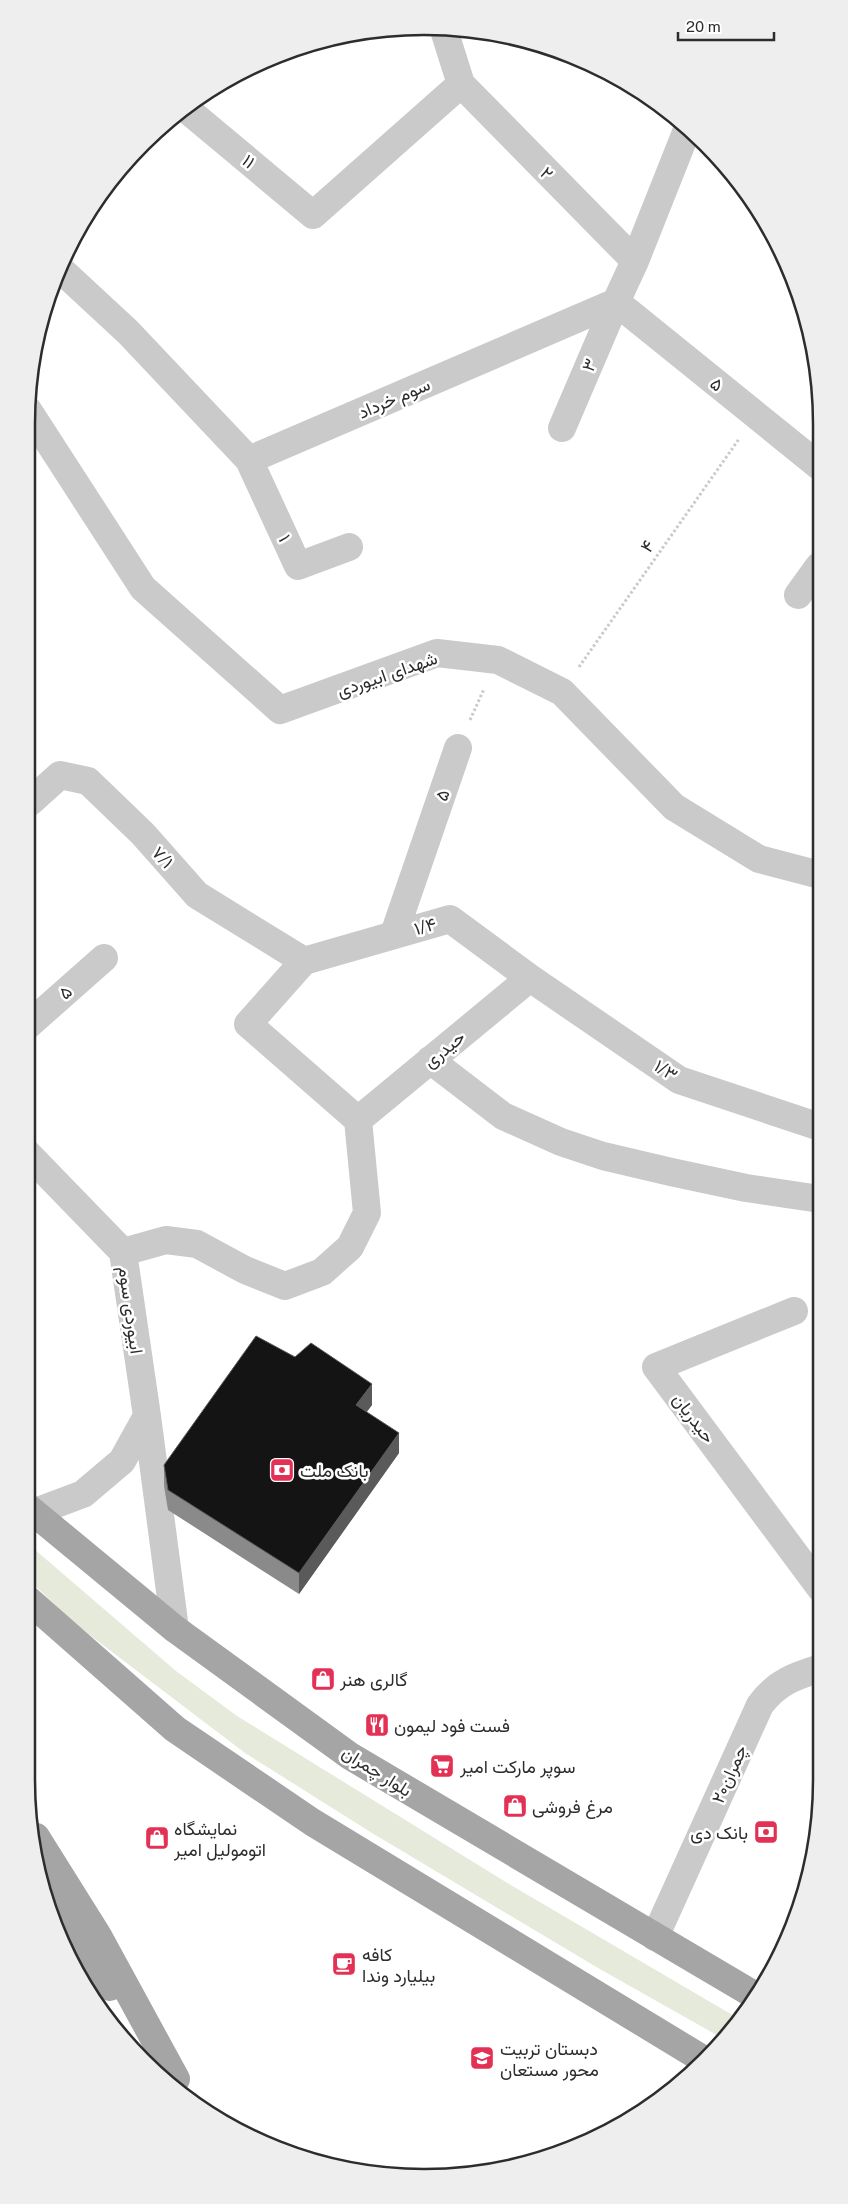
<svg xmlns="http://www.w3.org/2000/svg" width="848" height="2204" font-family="'Public Sans',Vazirmatn,sans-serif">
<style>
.green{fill:#e5eadb}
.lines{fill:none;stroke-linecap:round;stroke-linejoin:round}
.path{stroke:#cacaca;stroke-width:3;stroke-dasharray:2.5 2.5;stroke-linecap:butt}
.minor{stroke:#cacaca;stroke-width:28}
.major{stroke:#a5a5a5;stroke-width:28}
.wall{fill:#8a8a8a}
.shaded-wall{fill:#5a5a5a}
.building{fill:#141414;stroke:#5a5a5a}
.labels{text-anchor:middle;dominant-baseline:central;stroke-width:5;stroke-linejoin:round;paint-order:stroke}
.street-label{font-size:18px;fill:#2d2d2d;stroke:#fff}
.poi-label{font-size:18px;fill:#2d2d2d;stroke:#fff;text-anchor:start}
.rim{fill:none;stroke:#2d2d2d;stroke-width:2.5}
</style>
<rect width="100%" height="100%" fill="#fff"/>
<path class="green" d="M26,1542L176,1671L237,1716L509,1884L741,2020L740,2022L722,2038L598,1968L372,1833L245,1753L74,1623L26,1577Z"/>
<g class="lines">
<path class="path" d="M579,667L739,439
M470,720L484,689"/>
<path class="minor" d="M443,27L461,84L635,261
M185,108L313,215L461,84
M60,269L128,332L249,460L616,302L635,261L687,130
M28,410L143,588L280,710L437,653L498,660L562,692L674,807L759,859L820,875
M562,428L616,302L819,466
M249,460L298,566L349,547
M798,595L819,566
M30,802L60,775L88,781L143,834L197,895L304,961
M394,934L458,748
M304,961L450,919L530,978L679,1080L820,1127
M26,1027L104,958
M430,1060L503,1116L561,1142L603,1156L671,1172L746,1188L820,1199
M358,1120L530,978
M26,1152L123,1252L147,1416L175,1629
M123,1252L166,1240L197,1244L245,1270L285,1286L322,1272L350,1247L367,1213L358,1120L248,1024L304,961
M794,1311L656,1367L821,1589
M35,1512L83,1494L122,1461L147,1416
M655,1937L760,1705C777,1682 795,1676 821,1668"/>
<path class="major" d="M26,1506L175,1629L350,1756L756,1996
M26,1598L175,1729L312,1822L701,2058
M36,1837L98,1936L176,2079
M46,1899L110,1987"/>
</g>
<path class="wall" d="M295,1357L372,1405L367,1412L399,1453L299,1594L168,1510L164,1486V1465Z"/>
<path class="shaded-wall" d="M372,1384V1405L356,1425V1405Z
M399,1433V1453L299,1594V1573Z"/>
<path class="building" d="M256,1336L295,1357L311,1343L372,1384L356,1405L399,1433L299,1573L168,1490L164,1465Z"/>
<defs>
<symbol id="bank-square" viewBox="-11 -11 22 22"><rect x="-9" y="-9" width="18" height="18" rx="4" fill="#e23154" stroke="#fff"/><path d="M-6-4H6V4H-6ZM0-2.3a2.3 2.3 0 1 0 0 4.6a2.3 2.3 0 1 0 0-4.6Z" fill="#fff"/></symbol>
<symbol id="shop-square" viewBox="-11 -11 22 22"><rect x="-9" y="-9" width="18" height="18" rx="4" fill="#e23154" stroke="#fff"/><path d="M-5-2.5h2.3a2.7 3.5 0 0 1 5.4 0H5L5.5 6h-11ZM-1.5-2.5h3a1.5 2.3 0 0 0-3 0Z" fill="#fff"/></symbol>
<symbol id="restaurant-square" viewBox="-11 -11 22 22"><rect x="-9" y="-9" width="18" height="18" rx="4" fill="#e23154" stroke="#fff"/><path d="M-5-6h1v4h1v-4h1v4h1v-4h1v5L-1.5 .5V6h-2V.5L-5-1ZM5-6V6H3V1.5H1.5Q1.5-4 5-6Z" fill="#fff"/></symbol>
<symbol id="supermarket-square" viewBox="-11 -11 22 22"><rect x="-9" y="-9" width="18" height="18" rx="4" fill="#e23154" stroke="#fff"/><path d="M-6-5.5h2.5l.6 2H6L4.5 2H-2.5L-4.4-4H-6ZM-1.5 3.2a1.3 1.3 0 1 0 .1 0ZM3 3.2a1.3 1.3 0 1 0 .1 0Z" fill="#fff"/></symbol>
<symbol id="cafe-square" viewBox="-11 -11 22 22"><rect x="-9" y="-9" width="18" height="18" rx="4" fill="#e23154" stroke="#fff"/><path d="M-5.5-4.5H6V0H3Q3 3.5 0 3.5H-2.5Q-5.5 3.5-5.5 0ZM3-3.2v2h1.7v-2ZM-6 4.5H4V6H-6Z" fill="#fff"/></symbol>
<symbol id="school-square" viewBox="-11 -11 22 22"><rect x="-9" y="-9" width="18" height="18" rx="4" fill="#e23154" stroke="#fff"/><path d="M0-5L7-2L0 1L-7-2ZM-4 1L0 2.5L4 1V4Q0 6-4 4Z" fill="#fff"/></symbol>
</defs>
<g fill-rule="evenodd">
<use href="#bank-square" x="268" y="1456" width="28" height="28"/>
<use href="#shop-square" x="309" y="1665" width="28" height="28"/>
<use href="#restaurant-square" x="363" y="1711" width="28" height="28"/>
<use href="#supermarket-square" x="428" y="1752" width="28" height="28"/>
<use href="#shop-square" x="501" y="1792" width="28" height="28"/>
<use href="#bank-square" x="752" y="1818" width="28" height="28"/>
<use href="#shop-square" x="143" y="1824" width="28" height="28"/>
<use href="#cafe-square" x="330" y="1950" width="28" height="28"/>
<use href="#school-square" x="468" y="2044" width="28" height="28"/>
</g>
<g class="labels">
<g class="street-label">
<text transform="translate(249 161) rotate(40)">۱۱</text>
<text transform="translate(547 173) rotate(45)">۲</text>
<text transform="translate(589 365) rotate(-67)">۳</text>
<text transform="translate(717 384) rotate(39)">۵</text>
<text transform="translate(394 398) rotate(-23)">سوم خرداد</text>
<text transform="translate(285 538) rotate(65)">۱</text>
<text transform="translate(647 546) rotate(-55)">۴</text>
<text transform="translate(387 674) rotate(-19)">شهدای ابیوردی</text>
<text transform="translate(442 795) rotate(-71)">۵</text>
<text transform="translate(163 857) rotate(48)">۷/۱</text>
<text transform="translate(425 926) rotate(-16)">۱/۴</text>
<text transform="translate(65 992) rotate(-42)">۵</text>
<text transform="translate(444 1049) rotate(-39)">حیدری</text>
<text transform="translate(666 1070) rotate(32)">۱/۳</text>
<text transform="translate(131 1310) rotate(82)">ابیوردی سوم</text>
<text transform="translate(694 1418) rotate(53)">حیدریان</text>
<text transform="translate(377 1771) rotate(32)">بلوار چمران</text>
<text transform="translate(729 1774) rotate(-66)">چمران۲۰</text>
</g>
<g class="poi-label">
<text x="300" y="1470">بانک ملت</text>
<text x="340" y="1679">گالری هنر</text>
<text x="394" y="1725">فست فود لیمون</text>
<text x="460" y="1766">سوپر مارکت امیر</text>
<text x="532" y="1806">مرغ فروشی</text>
<text x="174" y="1828">نمایشگاه<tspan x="174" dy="21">اتومولیل امیر</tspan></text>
<text x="748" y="1832" text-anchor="end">بانک دی</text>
<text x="362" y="1954">کافه<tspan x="362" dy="21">بیلیارد وندا</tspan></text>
<text x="500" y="2048">دبستان تربیت<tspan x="500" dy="21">محور مستعان</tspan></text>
</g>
</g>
<path d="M0 0H848V2204H0ZM424 35H424A389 389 0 0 1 813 424V1780A389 389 0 0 1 424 2169H424A389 389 0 0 1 35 1780V424A389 389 0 0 1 424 35Z" fill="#eee" fill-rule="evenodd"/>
<path class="rim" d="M424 35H424A389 389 0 0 1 813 424V1780A389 389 0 0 1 424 2169H424A389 389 0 0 1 35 1780V424A389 389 0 0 1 424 35Z"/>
<path d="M678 32v8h96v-8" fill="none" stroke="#2d2d2d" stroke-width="2.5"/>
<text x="686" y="32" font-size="15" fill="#2d2d2d" stroke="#ffffff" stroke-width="4" paint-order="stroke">20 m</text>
</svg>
